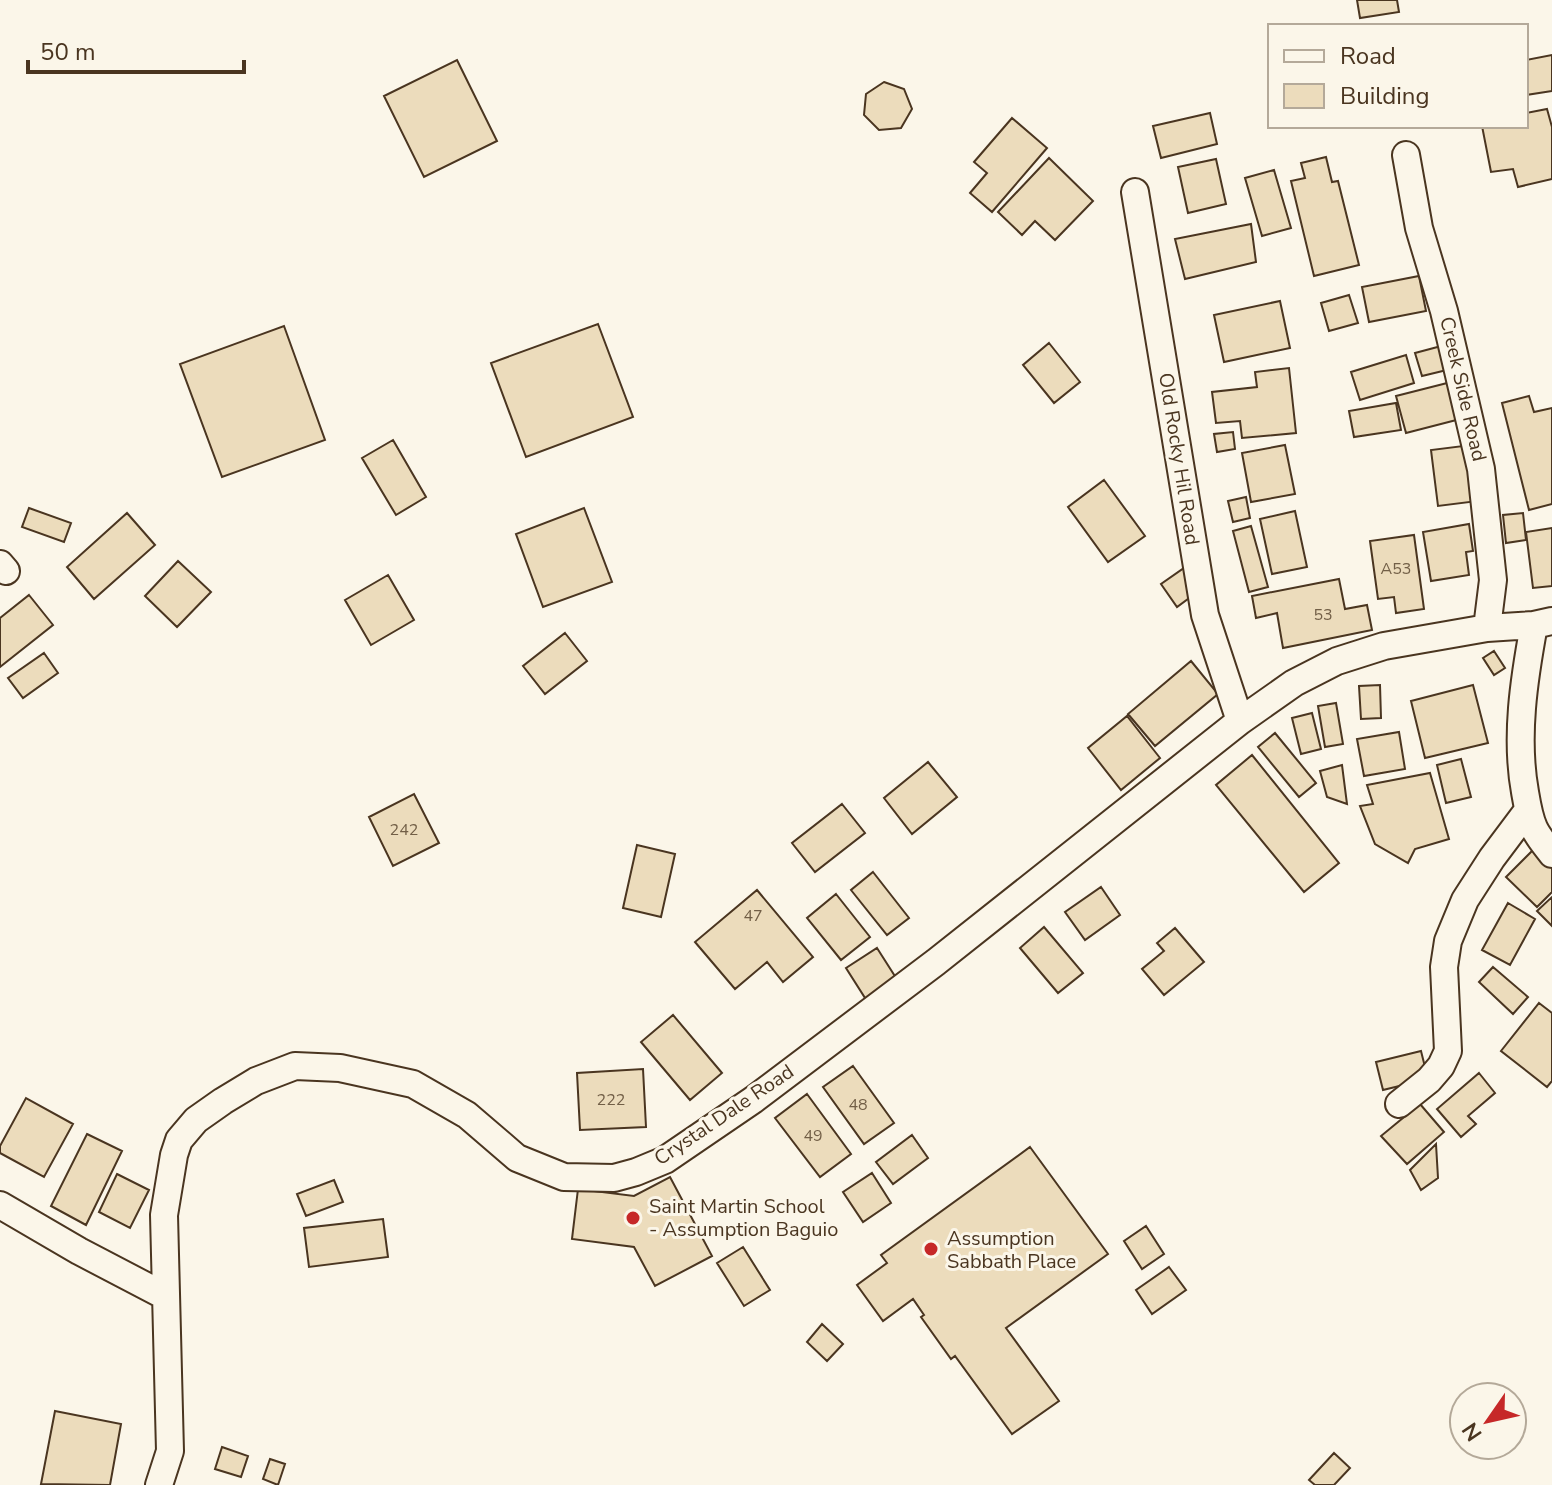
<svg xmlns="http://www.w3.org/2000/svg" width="1552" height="1485" font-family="'Nunito Sans',sans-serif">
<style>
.building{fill:#ecdcbc;stroke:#4a3520;stroke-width:2}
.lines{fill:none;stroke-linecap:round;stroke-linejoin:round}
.minor-casing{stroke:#4a3520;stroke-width:30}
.minor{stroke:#fbf6e9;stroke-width:26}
.poi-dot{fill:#c62828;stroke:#fbf6e9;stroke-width:3}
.labels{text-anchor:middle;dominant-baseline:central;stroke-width:6;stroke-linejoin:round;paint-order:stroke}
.number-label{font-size:16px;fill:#725f47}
.street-label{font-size:20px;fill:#4a3520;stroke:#fbf6e9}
.poi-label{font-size:20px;fill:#4a3520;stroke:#fbf6e9;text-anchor:start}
</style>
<rect width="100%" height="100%" fill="#fbf6e9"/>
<path class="building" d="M1357,0H1397L1399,12L1360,18Z
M1552,55V91L1526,95V60Z
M457,60L497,141L424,177L384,96Z
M884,82L904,89L912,109L901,128L879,130L864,115L866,94Z
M1547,109L1552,127V179L1518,187L1513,169L1491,172L1482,126H1526V113Z
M1210,113L1217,144L1161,158L1153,126Z
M1012,118L1047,148L992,212L970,193L987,173L974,162Z
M1326,157L1332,182L1338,181L1359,265L1314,276L1291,181L1305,178L1301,163Z
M1049,158L1093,201L1055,240L1035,221L1022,235L998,212Z
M1216,159L1226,204L1188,213L1178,167Z
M1274,170L1291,228L1262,236L1245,178Z
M1251,224L1256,262L1185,279L1175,239Z
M1419,276L1426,311L1369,322L1362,287Z
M1349,295L1358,323L1329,331L1321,303Z
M1280,301L1290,348L1224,362L1214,315Z
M598,324L633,417L526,457L491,363Z
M284,326L325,440L222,477L180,364Z
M1049,343L1080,382L1054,403L1023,365Z
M1445,345L1451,369L1422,376L1415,353Z
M1406,355L1414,383L1360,400L1351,372Z
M1289,368L1296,433L1242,438L1240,421L1216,423L1212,392L1257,387L1255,372Z
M1459,380L1468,417L1406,433L1396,396Z
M1529,396L1534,412L1552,408V504L1529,510L1502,403Z
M1396,403L1401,430L1354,437L1349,411Z
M1233,432L1235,449L1217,452L1214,434Z
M393,440L426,497L396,515L362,458Z
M1285,445L1295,494L1251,502L1242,453Z
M1471,445L1478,501L1438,506L1431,450Z
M1104,480L1145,536L1108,562L1068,507Z
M1246,497L1250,518L1233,522L1228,501Z
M29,508L71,523L64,542L22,527Z
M584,508L612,582L543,607L516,534Z
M1295,511L1307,567L1272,574L1260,519Z
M127,513L155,545L94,599L67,567Z
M1523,513L1526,540L1506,543L1503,515Z
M1469,524L1473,551L1466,552L1469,575L1431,581L1423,532Z
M1251,526L1268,587L1249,592L1233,531Z
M1552,528V586L1533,588L1526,532Z
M1414,535L1424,609L1396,613L1394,597L1378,599L1370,541Z
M178,561L211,592L177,627L145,596Z
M1184,568L1200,590L1177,607L1161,584Z
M388,575L414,620L371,645L345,600Z
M1339,579L1345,609L1367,605L1372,630L1283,648L1277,613L1256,618L1252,596Z
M29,595L53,625L0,667V618Z
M565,633L587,661L545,694L523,666Z
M1494,651L1505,668L1494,675L1483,658Z
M44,653L58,673L23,698L8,678Z
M1191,661L1218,694L1155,746L1128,714Z
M1380,685L1381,718L1361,719L1359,686Z
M1473,685L1488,743L1425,758L1411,701Z
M1336,703L1343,744L1325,747L1318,706Z
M1312,713L1321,749L1301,754L1292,718Z
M1127,716L1160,758L1121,790L1088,748Z
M1399,732L1405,769L1364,776L1357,739Z
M1275,733L1316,783L1299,797L1258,747Z
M1252,755L1339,863L1304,892L1216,785Z
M1461,759L1471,797L1446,803L1437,765Z
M928,762L957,797L912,834L884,798Z
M1342,765L1347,804L1327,797L1320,771Z
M1430,773L1449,839L1415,849L1408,863L1375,844L1360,806L1373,804L1367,785Z
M414,794L439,843L393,866L369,817Z
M842,804L865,833L815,872L792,843Z
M637,845L675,854L661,917L623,908Z
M1535,848L1552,865V892L1537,907L1506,877Z
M873,872L909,918L887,935L851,890Z
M1101,887L1120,915L1085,940L1065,912Z
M757,890L813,957L783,982L767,962L735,989L695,942Z
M836,894L870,937L841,960L807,918Z
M1552,897V926L1537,911Z
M1508,903L1535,919L1510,965L1482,950Z
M1044,927L1083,973L1058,993L1020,948Z
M1175,928L1204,962L1164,995L1142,969L1164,951L1157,943Z
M877,948L898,981L867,1001L846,968Z
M1493,967L1528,997L1513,1014L1479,982Z
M1539,1003L1552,1013V1081L1547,1087L1501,1051Z
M673,1015L722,1073L690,1100L641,1042Z
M1421,1051L1428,1079L1383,1090L1376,1062Z
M853,1066L894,1123L864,1144L823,1087Z
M643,1069L646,1127L580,1130L577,1073Z
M1479,1073L1495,1093L1468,1116L1476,1124L1461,1137L1437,1109Z
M807,1094L851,1154L820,1177L775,1118Z
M26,1098L73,1124L44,1177L0,1153V1146Z
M1420,1104L1444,1132L1407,1164L1381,1136Z
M87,1134L122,1151L86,1225L51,1206Z
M912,1135L928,1158L893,1184L876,1162Z
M1436,1144L1438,1178L1421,1190L1410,1170Z
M1030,1147L1108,1254L1006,1328L1059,1401L1012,1434L955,1356L951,1359L921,1317L924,1315L913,1299L883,1321L857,1285L887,1263L881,1255Z
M872,1173L891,1203L863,1222L843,1192Z
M117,1174L149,1190L130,1228L99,1212Z
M670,1177L712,1256L655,1286L634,1247L572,1239L578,1189L634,1196Z
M334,1180L343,1202L306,1216L297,1194Z
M383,1219L388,1257L309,1267L304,1228Z
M1146,1226L1164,1254L1142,1269L1124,1241Z
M743,1247L770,1290L744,1306L717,1263Z
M1169,1267L1186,1290L1152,1314L1136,1290Z
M822,1324L843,1344L827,1361L807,1342Z
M55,1411L121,1424L110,1485L41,1484Z
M222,1447L248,1456L241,1477L215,1469Z
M1334,1453L1350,1468L1334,1485H1315L1309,1480Z
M270,1459L285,1464L278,1485L263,1479Z"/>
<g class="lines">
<defs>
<path id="minor" d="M1406,155L1419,228L1444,311L1481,469L1493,580L1487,628
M1135,192L1205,615L1240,721
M0,564L6,571
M1534,625C1524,679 1515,737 1525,792C1527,804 1529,817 1534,828C1538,837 1546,846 1552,854
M1399,1104L1429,1080L1441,1066L1448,1051L1444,967L1448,941L1465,900L1492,858L1528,810
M0,1205L79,1251L165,1296
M159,1485L170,1451L164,1215L174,1155L179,1140L196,1120L223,1101L256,1081L295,1066L340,1068L413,1084L467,1115L517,1158L564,1177L614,1178L636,1172L665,1160L753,1100L936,962L1240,721L1294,683L1337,661L1384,646L1487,628L1534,625L1552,621"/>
</defs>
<use href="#minor" class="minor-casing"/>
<use href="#minor" class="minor"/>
</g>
<g class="poi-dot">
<circle cx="633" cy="1218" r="8"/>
<circle cx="931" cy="1249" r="8"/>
</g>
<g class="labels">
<g class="number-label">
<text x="1396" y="569">A53</text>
<text x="1323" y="615">53</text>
<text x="404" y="830">242</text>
<text x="753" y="916">47</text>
<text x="611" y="1100">222</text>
<text x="858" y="1105">48</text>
<text x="813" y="1136">49</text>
</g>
<g class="street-label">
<text transform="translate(1463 389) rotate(77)">Creek Side Road</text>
<text transform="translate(1179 459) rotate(81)">Old Rocky Hil Road</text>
<text transform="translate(724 1115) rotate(-34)">Crystal Dale Road</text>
</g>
<g class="poi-label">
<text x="649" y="1206">Saint Martin School<tspan x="649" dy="23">- Assumption Baguio</tspan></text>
<text x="947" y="1238">Assumption<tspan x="947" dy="23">Sabbath Place</tspan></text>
</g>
</g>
<rect x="1268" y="24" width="260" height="104" fill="#fbf6e9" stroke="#b4a999" stroke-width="2"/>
<rect x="1284" y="50" width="40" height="12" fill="#fbf6e9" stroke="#b4a999" stroke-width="2"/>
<text x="1340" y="64" font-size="24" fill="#4a3520">Road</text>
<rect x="1284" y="84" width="40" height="24" fill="#ecdcbc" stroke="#b4a999" stroke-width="2"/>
<text x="1340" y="104" font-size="24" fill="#4a3520">Building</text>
<g transform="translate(1488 1421) rotate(236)"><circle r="38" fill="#fbf6e9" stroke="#b4a999" stroke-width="2"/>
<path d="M0-6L14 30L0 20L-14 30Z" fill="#c62828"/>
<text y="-12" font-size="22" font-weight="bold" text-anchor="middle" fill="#4a3520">N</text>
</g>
<path d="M28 60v12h216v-12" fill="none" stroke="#4a3520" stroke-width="4"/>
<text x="40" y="60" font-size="24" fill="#4a3520" stroke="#fbf6e9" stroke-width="6" paint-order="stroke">50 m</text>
</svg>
